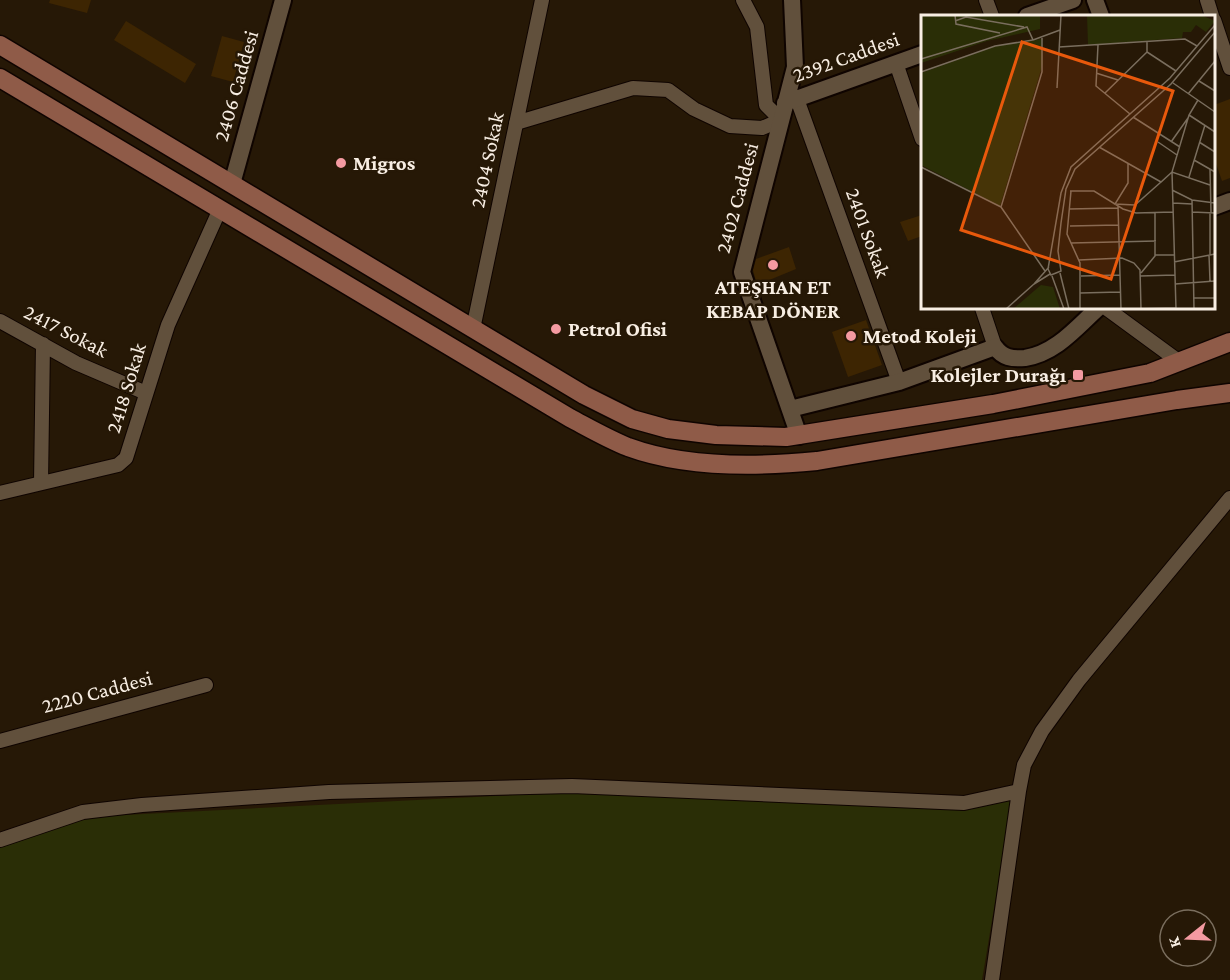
<svg xmlns="http://www.w3.org/2000/svg" width="1230" height="980" font-family="'Crimson Pro',serif">
<style>
.green{fill:#2a2e06}
.building{fill:#3d2502}
.lines{fill:none;stroke-linecap:round;stroke-linejoin:round}
.minor-casing{stroke:#0f0400;stroke-width:16}
.tertiary-casing{stroke:#0f0400;stroke-width:20}
.secondary-casing{stroke:#0f0400;stroke-width:21}
.minor{stroke:#61503c;stroke-width:14}
.tertiary{stroke:#61503c;stroke-width:16}
.secondary{stroke:#8f5b48;stroke-width:18}
.poi-dot{fill:#f49aa1;stroke:#261806;stroke-width:2}
.labels{text-anchor:middle;dominant-baseline:central;stroke-width:5;stroke-linejoin:round;paint-order:stroke}
.street-label{font-size:21px;fill:#f8eee3;stroke:#261806}
.poi-label{font-size:21px;font-weight:bold;fill:#f8eee3;stroke:#261806;text-anchor:start}
.inset-road{fill:none;stroke:#7a6e5e;stroke-width:1.5}
.view{fill:#e8590c;fill-opacity:0.15;stroke:#e8590c;stroke-width:3}
.inset-edge{fill:none;stroke:#f8eee3;stroke-width:3}
</style>
<rect width="100%" height="100%" fill="#261806"/>
<path class="green" d="M572,792L957,809L1013,795L982,980H0V844L85,817Z"/>
<path class="building" d="M50,0H91L87,13L49,3Z
M126,21L196,64L185,83L114,40Z
M222,36L244,42L233,82L211,76Z
M1230,99V178L1222,181L1214,158V105Z
M922,215V236L908,241L900,222Z
M789,247L796,269L757,285L753,270L756,259Z
M866,320L882,365L848,377L832,332Z"/>
<g class="lines">
<defs>
<path id="minor" d="M986,0L992,16
M1207,0L1212,16
M1214,20L1230,68
M896,63L922,139
M797,99L899,382
M516,123L633,88L668,90L694,109L730,126L762,128L781,120L766,105L757,27L743,0
M982,308L995,347
M1106,308L1181,363
M0,321L76,363L146,393
M473,329L542,0
M41,483L43,344
M0,493L118,465L126,458L168,325L220,209
M0,741L206,685
M0,840L83,812L142,805L329,792L572,786L964,803L1019,791L1024,765L1042,731L1079,680L1230,498
M992,980L1019,791"/>
<path id="tertiary" d="M792,0L795,67L742,272L799,436
M1095,0L1101,16
M1027,16L1073,0
M785,103L922,54
M232,184L283,0
M1214,207L1230,201
M790,409L899,382L995,347C1003,358 1012,359 1025,358C1056,353 1076,328 1098,308"/>
<path id="secondary" d="M0,45L584,395L632,419L668,429L716,435L786,437L993,404L1150,373L1230,342
M0,78L570,418C589,428 608,439 628,447C685,468 757,467 817,461L1177,400L1230,393"/>
</defs>
<use href="#minor" class="minor-casing"/>
<use href="#tertiary" class="tertiary-casing"/>
<use href="#secondary" class="secondary-casing"/>
<use href="#minor" class="minor"/>
<use href="#tertiary" class="tertiary"/>
<use href="#secondary" class="secondary"/>
</g>
<g class="poi-dot">
<circle cx="341" cy="163" r="6"/>
<circle cx="773" cy="265" r="6"/>
<circle cx="556" cy="329" r="6"/>
<circle cx="851" cy="336" r="6"/>
<rect x="1072" y="369" width="12" height="12" rx="3"/>
</g>
<g class="labels">
<g class="street-label">
<text transform="translate(846 57) rotate(-20)">2392 Caddesi</text>
<text transform="translate(236 86) rotate(-74)">2406 Caddesi</text>
<text transform="translate(487 160) rotate(-78)">2404 Sokak</text>
<text transform="translate(737 198) rotate(-75)">2402 Caddesi</text>
<text transform="translate(868 233) rotate(70)">2401 Sokak</text>
<text transform="translate(66 331) rotate(27)">2417 Sokak</text>
<text transform="translate(126 388) rotate(-73)">2418 Sokak</text>
<text transform="translate(97 692) rotate(-15)">2220 Caddesi</text>
</g>
<g class="poi-label">
<text x="353" y="163">Migros</text>
<text x="773" y="287" text-anchor="middle">ATEŞHAN ET<tspan x="773" dy="24">KEBAP DÖNER</tspan></text>
<text x="568" y="329">Petrol Ofisi</text>
<text x="863" y="336">Metod Koleji</text>
<text x="1066" y="375" text-anchor="end">Kolejler Durağı</text>
</g>
</g>
<g transform="translate(921 15)">
<rect width="294" height="294" fill="#261806"/>
<path d="M0,0H119V14L66,26L0,48ZM166,0H280L294,6L285,17L275,10L270,17H262L261,23L167,30ZM121,24L122,48L79,191L0,150V58L75,31ZM120,270L132,272L139,294H92Z" fill="#2a2e06"/>
<path class="inset-road" d="M34,0L35,9L79,18M34,6L45,2L103,12M294,10L249,63L150,152L140,178L127,254L130,260L140,256L137,236L140,208L145,174L154,154L250,69L294,17M121,23V57L80,192L124,256M112,25L139,15M226,27V37L255,56M177,30L175,71L209,99M138,32L264,24L276,31M0,44L106,12L112,25L74,31L0,57M175,58L197,65M278,66L294,76M252,68L294,97M136,73L140,0M184,78L226,37M267,79L294,46M268,100L294,117M212,102L259,132M237,127L256,140M250,127L267,103M278,127L294,137M178,132L240,167L251,157L289,170M273,145L294,157M207,149V168L194,189L214,190L240,167M0,152L80,192M289,154L290,198M268,162L284,110M251,175L271,185L294,188M149,176H173L202,194L215,198L252,197M150,176L146,219L159,248V294M271,185L273,294M252,188L271,189M197,191L200,294M148,194L197,193M271,197L294,198M289,198V240M149,211L197,210M150,228L235,226M234,240H253M288,240L289,266M158,245L201,243L213,248L219,255L220,294M253,247L294,239M128,252L113,269L129,259M139,258L148,294M220,258L234,241V198M131,261L143,294M160,261L199,260M219,261L254,260M254,269L294,266M159,278L199,277M272,283H294M85,294L113,269M212,294L255,293M255,294L251,157L268,100L277,85"/>
<path class="view" d="M101,27L252,76L190,264L40,215Z"/>
<rect width="294" height="294" class="inset-edge"/>
</g>
<g transform="translate(1188 938) rotate(252)"><circle r="28" fill="#261806" stroke="#7a6e5e" stroke-width="1.5"/>
<path d="M0-4.5L10 22L0 15L-10 22Z" fill="#f49aa1"/>
<text y="-9" font-size="16" font-weight="bold" text-anchor="middle" fill="#f8eee3">K</text>
</g>
</svg>
